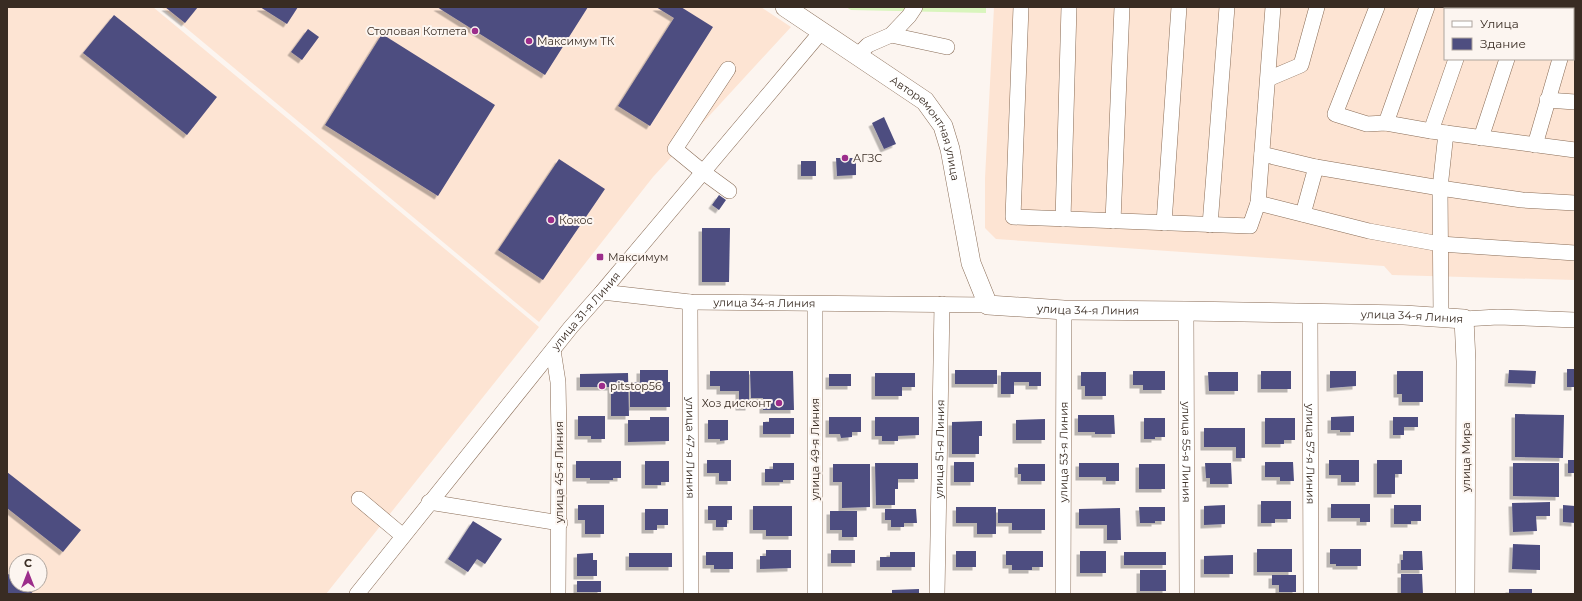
<svg xmlns="http://www.w3.org/2000/svg" width="1582" height="601" font-family="Montserrat,sans-serif">
<style>
.built{fill:#fde4d3;fill-rule:evenodd}
.green{fill:#d9f5bd}
.building{fill:#4e4e80;filter:url(#shadow)}
.lines{fill:none;stroke-linecap:round;stroke-linejoin:round}
.minor-casing{stroke:#896c56;stroke-width:16}
.major-casing{stroke:#896c56;stroke-width:20}
.minor{stroke:#fff;stroke-width:15}
.major{stroke:#fff;stroke-width:19}
.poi-dot{fill:#9c2d8b;stroke:#fcf5f0;stroke-width:1.5}
.labels{text-anchor:middle;dominant-baseline:central;stroke-width:4;stroke-linejoin:round;paint-order:stroke}
.poi-label{font-size:11px;fill:#392c23;stroke:#fcf5f0;text-anchor:start}
.street-label{font-size:11px;fill:#392c23;stroke:#fcf5f0}
</style>
<defs>
<filter id="shadow"><feDropShadow dx="-3.5" dy="3.5" stdDeviation="0" flood-color="#0004"/></filter>
</defs>
<rect width="100%" height="100%" fill="#fcf5f0"/>
<path class="built" d="M7,7H153L539,327L326,594H7ZM16,561H40V585H16Z
M161,7H761L791,27L653,177L539,322Z
M994,7H1575V280L1392,275L1384,266L996,239L985,228V178ZM1445,9H1573V59H1445Z"/>
<path class="green" d="M846,7H986V13L851,10Z"/>
<path class="building" d="M165,7H198L185,23Z
M260,7H298L287,24Z
M437,7H588L545,75Z
M656,7H681L713,27L650,126L618,106L674,18Z
M114,15L217,97L187,135L83,53Z
M308,29L319,37L302,60L291,52Z
M382,34L495,105L438,196L325,125Z
M884,117L896,144L884,149L872,123Z
M836,158H856V175L837,176Z
M559,159L605,189L543,280L498,250Z
M801,161H816V176H801Z
M719,195L726,200L719,210L712,205Z
M702,228H730L729,282H702Z
M1567,369H1575V387H1567Z
M640,370H668V382H670V407H630V382H640Z
M955,370H997V384H955Z
M1509,370L1536,371L1535,384L1508,383Z
M710,371H749V407H739V391H720V386H710Z
M750,371H793L794,410H763V398H751Z
M1133,371H1165V390H1143V385H1133Z
M1261,371H1291V389H1261Z
M1330,371H1356V386L1330,388Z
M1397,371H1423V402H1402V394H1397Z
M1001,372H1041V386H1029V382H1014V394H1001Z
M1081,372H1106V396H1085V386H1081Z
M1208,372H1238V391H1209Z
M628,373L629,416H611V387H580V374Z
M875,373H915V387H902V396H875Z
M829,374H851V386H829Z
M1515,414L1564,415L1563,458L1515,457Z
M1078,415H1114L1115,434H1095V432H1078Z
M578,416H605V439H591V436H578Z
M1354,416V432H1340V430H1331V417Z
M650,417H669V441L628,442V420H650Z
M829,417H861V432H852V437L841,438L840,434H829Z
M875,417H919V435L898,436V441H882V436H875Z
M1393,417H1418V427H1404V435H1393Z
M769,418H794V434H763V422H769Z
M1144,418H1165V437H1155V439H1144Z
M1265,418H1295V440H1284V444H1265Z
M1045,419V440H1016V420Z
M708,420H728V440L720,441V439H708Z
M982,421V436H979V454H952V422Z
M1204,428H1245V458H1236V447H1204Z
M707,460H731V481H719V473H707Z
M1329,460H1359V482H1341V475H1329Z
M1377,460H1402V474H1395V494H1377Z
M1568,460H1575V473H1568Z
M576,461H621V478H613V480H590V478H576Z
M645,461H669V482H661V485H645Z
M954,462H974V482H954Z
M1265,462H1293L1294,481H1280V477H1265Z
M773,463H794V480H783V482H765V469H773Z
M875,463H918V479H898V489H895V505H876Z
M1079,463H1119V481H1106V477H1079Z
M1205,463H1231L1232,484H1210V478H1206Z
M1513,463H1559V497L1513,496Z
M833,464H870V507L842,508V482H833Z
M1018,464H1045V481H1021V474H1018Z
M1139,464H1165V489H1139Z
M7,472L81,530L63,552L7,508Z
M1261,501H1291V519H1275V523H1261Z
M1550,502V516H1536L1537,531L1513,532L1512,503Z
M1331,504H1370V522H1360V518H1331Z
M578,505H604V534H585V520H578Z
M1225,505V524L1204,525V506Z
M1394,505H1421V521H1411V524H1394Z
M1563,505L1575,506V523L1563,522Z
M708,506H732V520H727V527H716V520H708Z
M753,506H792V536H766V530H753Z
M956,507H996V534H977V523H956Z
M1139,507H1165V521H1155V523H1140Z
M1120,508L1121,540H1107V525H1079V509Z
M645,509H668V525H657V530H645Z
M885,509H916L917,523H904V527H891V520H885Z
M998,509H1045V530H1012V523H998Z
M830,511H857V537H842V530H830Z
M473,521L502,539L485,564L477,559L468,572L448,559Z
M1513,544L1540,545V570L1512,569Z
M1257,549H1292V572H1257Z
M1330,549H1361V566H1336V564H1330Z
M766,550H791V568L760,569V556H766Z
M831,550H855V563H831Z
M956,551H976V567H956Z
M1006,551H1043V567H1032V570H1012V565H1006Z
M1080,551H1106V573H1080Z
M1403,551H1422L1423,570H1401V560H1403Z
M706,552H733V569H714V565H706Z
M890,552H915V567H880V557H890Z
M1124,552H1166V565H1124Z
M593,553V560H597V576H577V554Z
M629,553H672V567H629Z
M1233,555V574H1204V556Z
M1140,570H1166V591H1140Z
M7,573L16,580V585H22L34,594H7Z
M1401,574H1422L1423,594H1401Z
M1272,575H1296V592H1279V585H1272Z
M577,581H601V592H577Z
M919,589V594H892V590Z
M1509,589H1532V594H1509Z"/>
<g class="lines">
<defs>
<g id="minor">
<path d="M1021,7L1013,217L1250,226L1258,203L1273,7"/>
<path d="M1377,7L1335,114L1367,124L1386,123L1431,131L1575,150"/>
<path d="M1472,9L1473,7"/>
<path d="M1523,9L1524,7"/>
<path d="M1573,16L1575,9"/>
<path d="M891,35L947,47"/>
<path d="M857,56L868,45L891,35L909,16L915,7"/>
<path d="M728,69L675,149L703,172L729,191"/>
<path d="M1268,79L1301,65L1317,7"/>
<path d="M1547,100L1575,102"/>
<path d="M1386,123L1427,7"/>
<path d="M1431,131L1456,59"/>
<path d="M1481,138L1507,59"/>
<path d="M1535,145L1560,59"/>
<path d="M1262,154L1316,167"/>
<path d="M1258,203L1369,231L1440,244L1575,253"/>
<path d="M1303,214L1316,167L1440,188L1522,200L1575,203"/>
<path d="M1063,219L1069,7"/>
<path d="M1113,221L1122,7"/>
<path d="M1164,223L1179,7"/>
<path d="M1210,225L1227,7"/>
<path id="s1" d="M602,292L690,302L988,305"/>
<path id="s2" d="M690,302L691,594"/>
<path d="M815,304V594"/>
<path id="s3" d="M1186,311L1187,594"/>
<path id="s4" d="M1310,313L1311,594"/>
<path d="M1441,317L1440,188L1446,133"/>
<path d="M1464,319L1498,317L1575,320"/>
<path d="M553,350L558,382L559,435L558,594"/>
<path d="M359,499L403,536"/>
<path d="M429,502L560,523"/>
<path id="s5" d="M357,594L571,327L602,292L821,32"/>
<path id="s6" d="M937,594L942,304"/>
<path id="s7" d="M1063,594L1064,310"/>
</g>
<g id="major">
<path id="s8" d="M785,7L925,101L943,126L950,149L971,263L988,305L1064,310L1186,311L1404,315L1464,319L1466,361L1465,594"/>
</g>
</defs>
<use href="#minor" class="minor-casing"/>
<use href="#major" class="major-casing"/>
<use href="#minor" class="minor"/>
<use href="#major" class="major"/>
</g>
<g class="poi-dot">
<circle cx="475" cy="31" r="4"/>
<circle cx="529" cy="41" r="4"/>
<circle cx="845" cy="158" r="4"/>
<circle cx="551" cy="220" r="4"/>
<rect x="596" y="253" width="8" height="8" rx="2"/>
<circle cx="602" cy="386" r="4"/>
<circle cx="779" cy="403" r="4"/>
</g>
<g class="labels">
<g class="poi-label">
<text x="467" y="31" text-anchor="end">Столовая Котлета</text>
<text x="537" y="41">Максимум ТК</text>
<text x="853" y="158">АГЗС</text>
<text x="559" y="220">Кокос</text>
<text x="608" y="257">Максимум</text>
<text x="610" y="386">pitstop56</text>
<text x="771" y="403" text-anchor="end">Хоз дисконт</text>
</g>
<g class="street-label">
<text stroke="none"><textPath href="#s8" startOffset="192">Авторемонтная улица</textPath></text>
<text stroke="none"><textPath href="#s1" startOffset="163">улица 34-я Линия</textPath></text>
<text stroke="none"><textPath href="#s8" startOffset="485">улица 34-я Линия</textPath></text>
<text stroke="none"><textPath href="#s5" startOffset="364">улица 31-я Линия</textPath></text>
<text stroke="none"><textPath href="#s8" startOffset="809">улица 34-я Линия</textPath></text>
<text stroke="none"><textPath href="#s2" startOffset="146">улица 47-я Линия</textPath></text>
<text transform="translate(815 449) rotate(-90)">улица 49-я Линия</text>
<text stroke="none"><textPath href="#s6" startOffset="145">улица 51-я Линия</textPath></text>
<text stroke="none"><textPath href="#s7" startOffset="142">улица 53-я Линия</textPath></text>
<text stroke="none"><textPath href="#s3" startOffset="141">улица 55-я Линия</textPath></text>
<text stroke="none"><textPath href="#s4" startOffset="141">улица 57-я Линия</textPath></text>
<text transform="translate(1466 457) rotate(-90)">улица Мира</text>
<text transform="translate(559 472) rotate(-90)">улица 45-я Линия</text>
</g>
</g>
<rect width="1582" height="601" fill="none" stroke="#392c23" stroke-width="16"/>
<rect x="1444" y="8" width="130" height="52" fill="#fcf5f0" stroke="#aea59e"/>
<rect x="1452" y="21" width="20" height="6" fill="#ffffff" stroke="#aea59e"/>
<text x="1480" y="28" font-size="12" fill="#392c23">Улица</text>
<rect x="1452" y="38" width="20" height="12" fill="#4e4e80" stroke="#aea59e"/>
<text x="1480" y="48" font-size="12" fill="#392c23">Здание</text>
<g transform="translate(28 573)"><circle r="19" fill="#fcf5f0" stroke="#aea59e"/>
<path d="M0-3L7 15L0 10L-7 15Z" fill="#9c2d8b"/>
<text y="-6" font-size="11" font-weight="bold" text-anchor="middle" fill="#392c23">С</text>
</g>
</svg>
